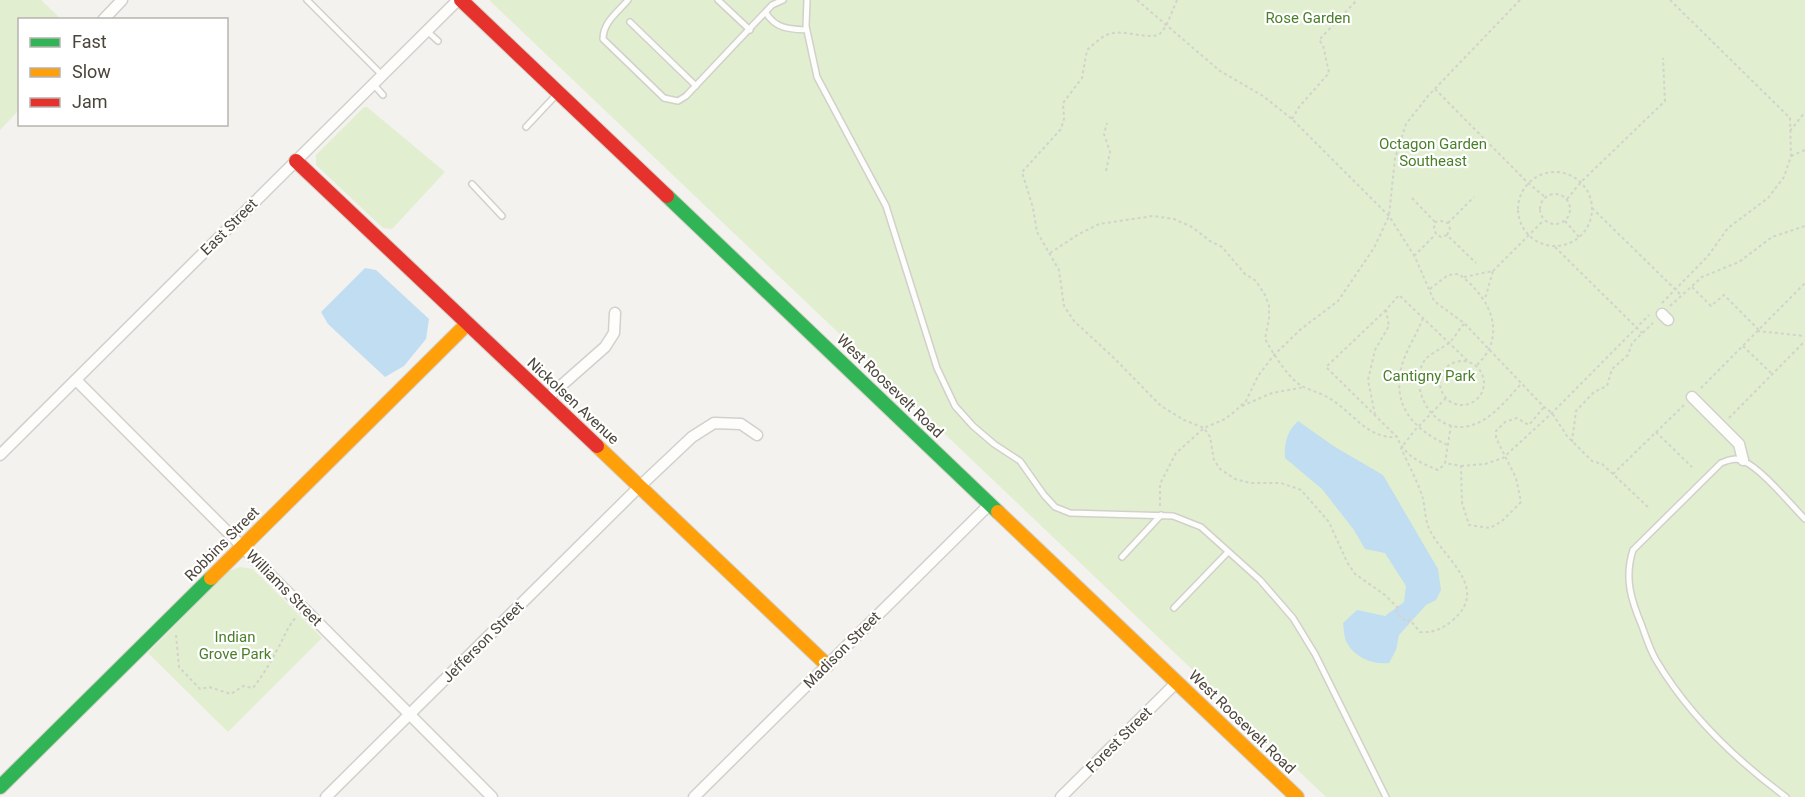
<svg xmlns="http://www.w3.org/2000/svg" width="1805" height="797" font-family="Roboto,sans-serif">
<style>
.green{fill:#e1eecf}
.water{fill:#c0ddf1}
.lines{fill:none;stroke-linecap:round;stroke-linejoin:round}
.lane-casing{stroke:#d2d0cb;stroke-width:8}
.street-casing{stroke:#d2d0cb;stroke-width:13}
.fast-casing{stroke:#d3cfc5;stroke-width:16}
.slow-casing{stroke:#d3cfc5;stroke-width:16}
.jam-casing{stroke:#d3cfc5;stroke-width:16}
.path{stroke:#d3d2cc;stroke-width:2;stroke-dasharray:3 3;stroke-linecap:butt}
.lane{stroke:#fdfdfc;stroke-width:5}
.street{stroke:#fdfdfc;stroke-width:10}
.fast{stroke:#30b455;stroke-width:14}
.slow{stroke:#ff9f0a;stroke-width:14}
.jam{stroke:#e5322d;stroke-width:14}
.labels{text-anchor:middle;dominant-baseline:central;stroke-width:4.5;stroke-linejoin:round;paint-order:stroke}
.park-label{font-size:15px;fill:#4a7f2a;stroke:#fff}
.street-label{font-size:15px;fill:#4b4439;stroke:#fff}
</style>
<rect width="100%" height="100%" fill="#f4f2ee"/>
<path class="green" d="M0,0H41L61,19L20,20L19,110L0,130Z
M489,0H1805V797H1326Z
M364,107H367L445,172L392,229L383,228L316,165V155Z
M240,567L252,569L260,576L322,638L228,732L148,653L229,571Z"/>
<path class="water" d="M365,268L376,270L429,319L426,339L404,366L385,377L328,324L321,312Z
M1298,421L1335,447L1383,475L1438,569L1441,590L1436,600L1426,605L1399,635L1396,650L1389,663C1374,665 1355,658 1347,643C1344,638 1344,629 1343,623L1357,610L1385,616L1404,602L1406,586L1385,553L1365,549L1354,530L1322,489L1285,458C1284,444 1287,431 1298,421Z"/>
<g class="lines">
<defs>
<path id="lane" d="M307,0L382,75
M628,0C618,12 603,22 603,39L664,98L678,101L686,96L772,5L783,0
M718,0L750,30
M807,0L806,26L817,77L886,206L937,368L955,406L973,426L994,444L1020,461L1044,495L1055,507L1070,513L1173,516L1201,527L1260,580L1293,618L1315,654L1386,797
M766,13C776,29 789,29 807,30
M630,22L696,86
M427,31L438,41
M374,85L383,95
M526,127L557,94
M472,184L502,216
M1122,557L1161,515
M1174,608L1228,552
M1786,797C1736,760 1688,714 1656,660C1650,650 1646,637 1642,626C1631,600 1624,578 1633,550L1721,463C1728,460 1736,457 1743,461C1761,468 1790,504 1805,519"/>
<path id="street" d="M103,20L122,0
M1662,314L1668,320
M76,380L492,797
M1692,397L1739,444L1743,460
M546,399L605,347L614,333L615,313
M0,455L458,0
M326,797L639,487L692,437L714,423L741,424L757,435
M694,797L990,504
M1061,797L1177,682"/>
<path id="fast" d="M667,196L998,512
M0,787L211,578"/>
<path id="slow" d="M597,446L827,665
M998,512L1297,797
M211,578L467,324"/>
<path id="jam" d="M461,0L667,196
M296,161L597,446"/>
</defs>
<use href="#lane" class="lane-casing"/>
<use href="#street" class="street-casing"/>
<use href="#fast" class="fast-casing"/>
<use href="#slow" class="slow-casing"/>
<use href="#jam" class="jam-casing"/>
<path class="path" d="M1137,0L1220,71L1263,96L1292,119L1389,216L1415,257L1434,301L1464,323L1544,407L1552,413L1567,436L1592,461L1602,464L1613,474L1649,508
M1177,0L1166,26L1159,35C1140,39 1124,28 1106,35C1100,38 1093,45 1087,50L1082,78L1063,103L1064,119L1061,129L1022,172L1033,208L1037,232L1059,270L1064,306L1074,321L1115,359L1161,406L1184,420L1204,428L1210,437L1214,460L1220,469L1235,479L1250,483H1281L1301,490L1329,522L1347,562L1355,574L1385,595L1399,609L1396,613L1407,622L1410,620L1420,632C1434,633 1442,629 1453,620C1492,586 1439,556 1428,526C1425,517 1425,508 1423,499C1419,484 1408,464 1401,448L1415,430L1446,398
M1435,89L1528,183L1545,197
M1292,119L1299,107L1329,73L1323,45L1319,40L1357,0
M1790,131L1805,112
M1791,156L1805,150
M1106,171L1110,152L1104,134L1107,123
M1518 209a37 37 0 1 1 74 0a37 37 0 1 1-74 0Z
M1540 209a15 15 0 1 1 30 0a15 15 0 1 1-30 0Z
M1412,198L1435,222
M1567,199L1581,182L1665,101L1663,58
M1592,208L1682,296
M1565,221L1579,237
M1448,223L1474,197
M1447,235L1450,229L1448,223L1441,221L1435,222L1434,228L1436,234L1441,237L1447,235L1476,263
M1555,247L1642,333
M1050,253L1079,234L1099,224L1153,216L1174,219L1192,227L1210,241L1222,247L1245,274L1256,281L1265,295L1269,306V318L1265,339C1273,353 1282,368 1294,380C1302,389 1317,391 1327,397C1352,410 1365,439 1397,437
M1414,256L1435,235
M1493,271L1544,220
M1464,277L1493,271L1485,299
M1692,287L1711,306L1724,295L1759,330
M1430,289L1448,275L1459,274C1482,292 1501,318 1490,347C1487,354 1481,361 1476,366
M1662,303L1708,256L1728,228L1768,198L1784,177L1791,156L1790,118L1670,0
M1670,306L1702,277L1739,262L1772,237L1805,226
M1386,310L1326,367L1397,437C1404,455 1420,463 1438,470L1445,464
M1423,318C1417,334 1407,348 1402,365C1391,404 1413,430 1448,445
M1464,324C1459,329 1455,337 1450,342C1441,350 1426,354 1422,365C1410,394 1436,434 1469,426C1492,420 1506,400 1522,383
M1757,331L1805,336
M1743,346L1772,374
M1440 383a22 22 0 1 1 44 0a22 22 0 1 1-44 0Z
M1701,388L1805,283
M1242,406L1272,393L1305,387
M1375,415L1368,380L1375,350L1389,326L1386,310L1399,295L1470,363
M1729,418L1805,341
M1451,425L1445,463L1461,466L1462,503L1469,525L1490,528L1502,521L1521,502L1516,478L1496,438V431L1505,422L1517,418L1529,425L1544,407
M1656,432L1692,467
M1572,442L1576,411L1594,392L1607,386L1612,369L1628,355L1632,343L1653,323
M1461,466L1485,464L1503,458L1552,413L1649,315
M1613,474L1684,405
M1160,506V484L1176,453L1204,428L1225,419L1234,412L1246,401L1258,376L1274,355L1301,329L1338,301L1374,248L1389,216L1395,158L1406,124L1428,96L1520,0
M176,635L179,667L200,689L209,687L231,694L243,686L253,688C262,676 270,664 277,650C284,638 287,627 297,616"/>
<use href="#lane" class="lane"/>
<use href="#street" class="street"/>
<use href="#fast" class="fast"/>
<use href="#slow" class="slow"/>
<use href="#jam" class="jam"/>
</g>
<g class="labels">
<g class="park-label">
<text x="1308" y="18">Rose Garden</text>
<text x="1433" y="144">Octagon Garden<tspan x="1433" dy="17">Southeast</tspan></text>
<text x="1429" y="376">Cantigny Park</text>
<text x="235" y="637">Indian<tspan x="235" dy="17">Grove Park</tspan></text>
</g>
<g class="street-label">
<text transform="translate(229 227) rotate(-45)">East Street</text>
<text transform="translate(890 386) rotate(44)">West Roosevelt Road</text>
<text transform="translate(573 401) rotate(43)">Nickolsen Avenue</text>
<text transform="translate(222 544) rotate(-45)">Robbins Street</text>
<text transform="translate(284 588) rotate(45)">Williams Street</text>
<text transform="translate(483 642) rotate(-45)">Jefferson Street</text>
<text transform="translate(842 650) rotate(-45)">Madison Street</text>
<text transform="translate(1242 722) rotate(44)">West Roosevelt Road</text>
<text transform="translate(1119 740) rotate(-45)">Forest Street</text>
</g>
</g>
<rect x="18" y="18" width="210" height="108" fill="#ffffff" stroke="#b7b4b0" stroke-width="1.5"/>
<rect x="30" y="38" width="30" height="9" fill="#30b455" stroke="#b7b4b0" stroke-width="1.5"/>
<text x="72" y="48" font-size="18" fill="#4b4439">Fast</text>
<rect x="30" y="68" width="30" height="9" fill="#ff9f0a" stroke="#b7b4b0" stroke-width="1.5"/>
<text x="72" y="78" font-size="18" fill="#4b4439">Slow</text>
<rect x="30" y="98" width="30" height="9" fill="#e5322d" stroke="#b7b4b0" stroke-width="1.5"/>
<text x="72" y="108" font-size="18" fill="#4b4439">Jam</text>
</svg>
